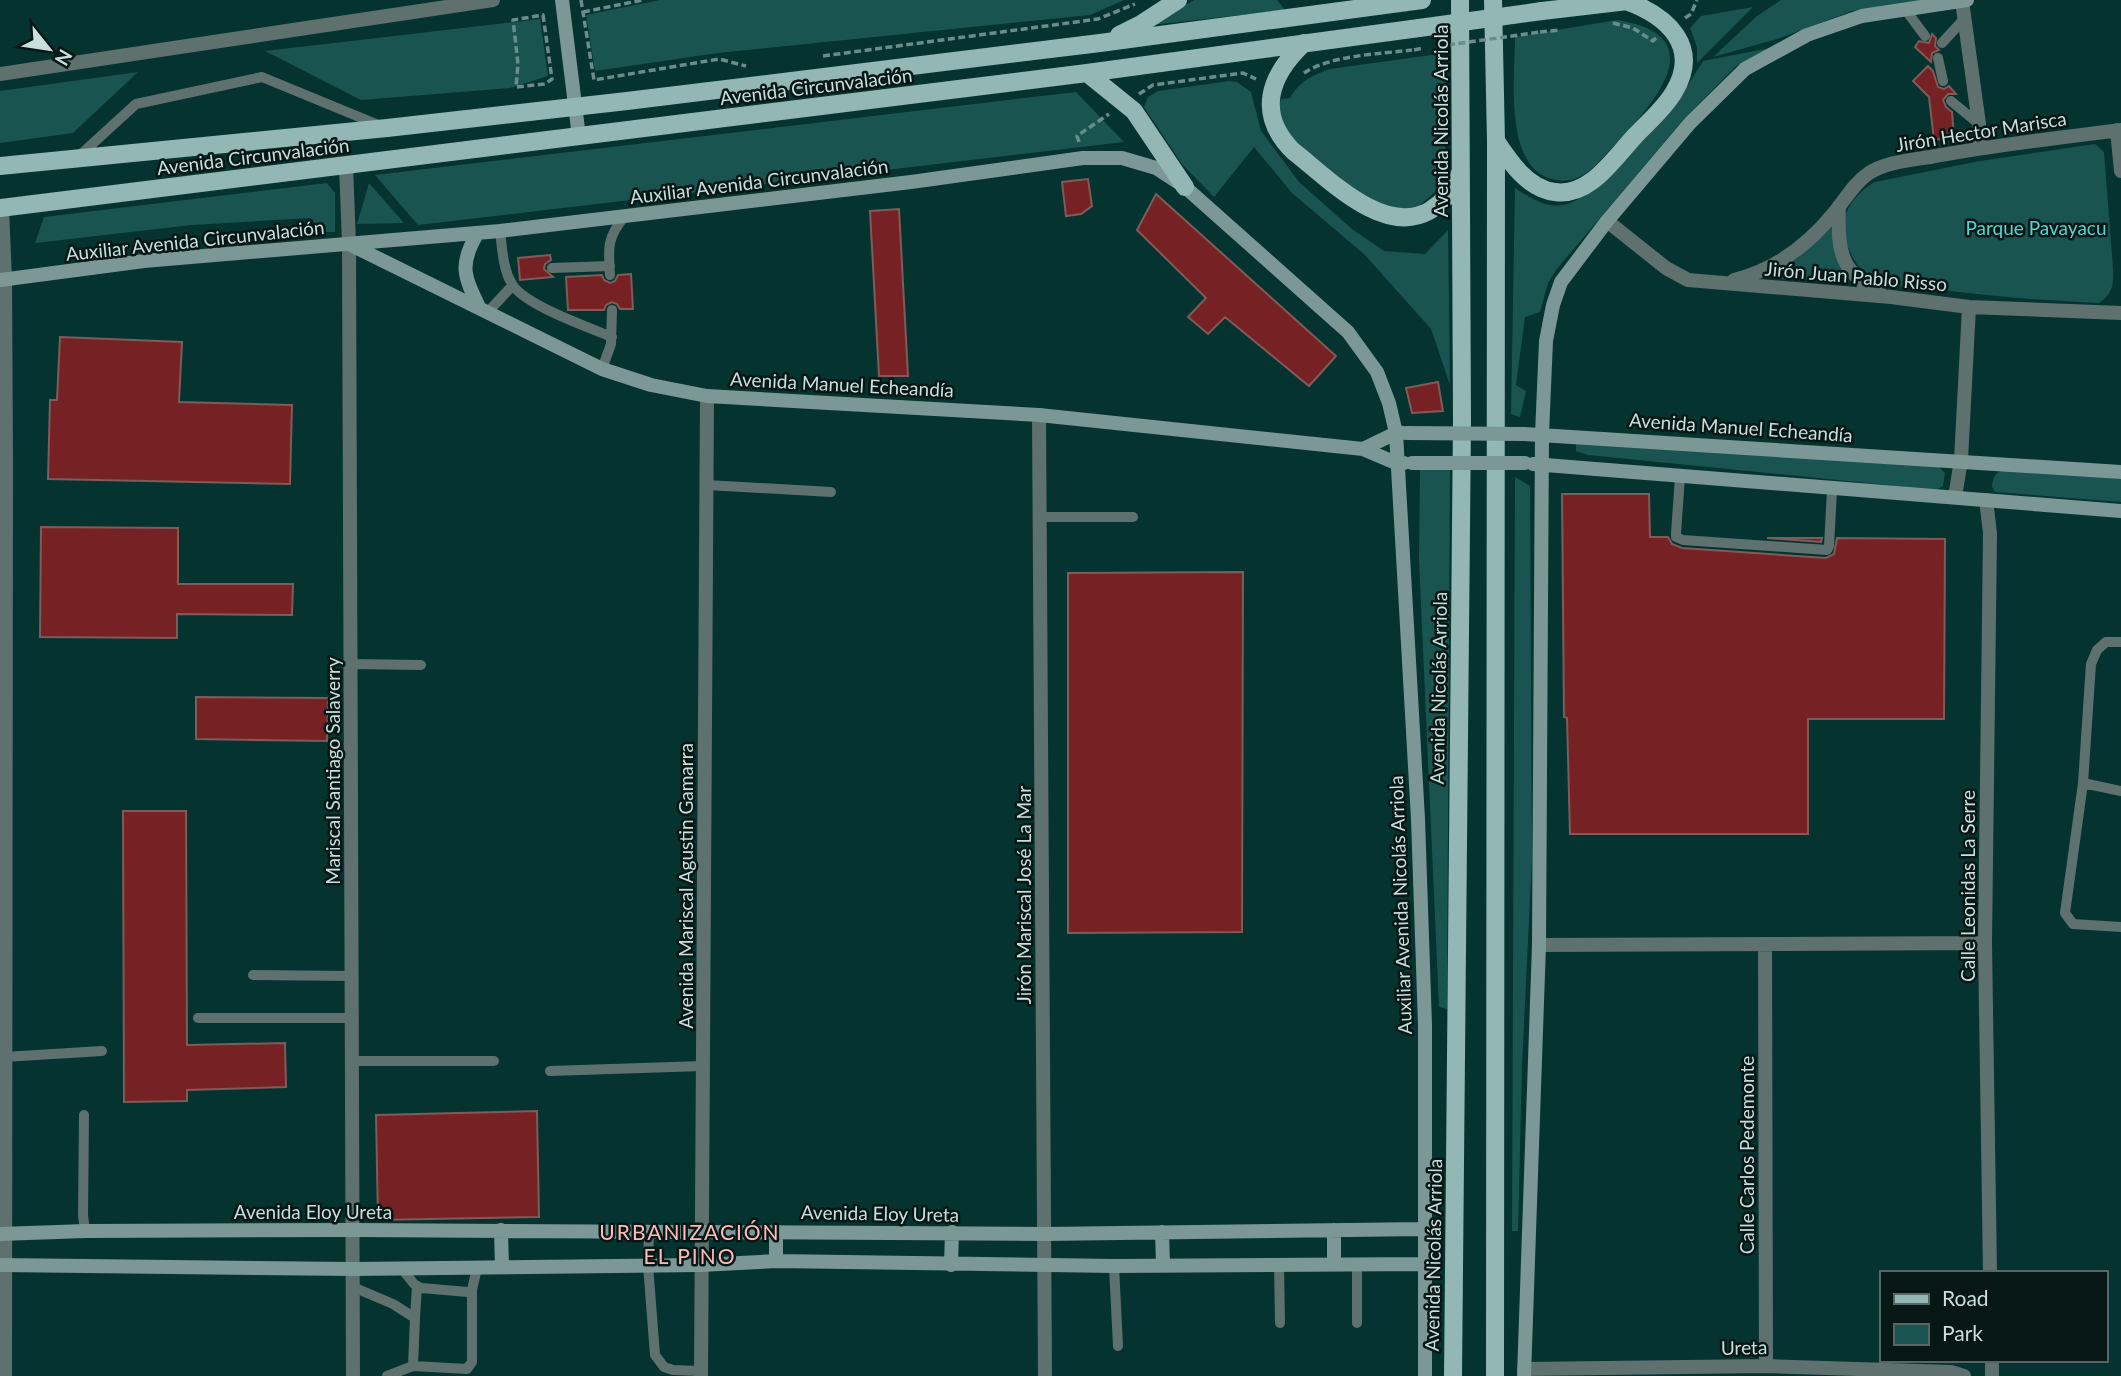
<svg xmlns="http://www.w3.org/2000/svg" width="2121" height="1376" font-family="Lato,sans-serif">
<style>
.green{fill:#1a5451}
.building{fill:#762225;stroke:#7f5b59;stroke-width:2}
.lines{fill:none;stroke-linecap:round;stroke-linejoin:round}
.path{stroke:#6a8c8a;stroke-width:3.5;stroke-dasharray:7 3.5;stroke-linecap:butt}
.lane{stroke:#5f716f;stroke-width:10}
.street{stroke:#5f716f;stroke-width:14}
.secondary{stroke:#7c9896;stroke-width:14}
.primary{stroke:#92b7b4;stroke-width:18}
.path-bridge{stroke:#6a8c8a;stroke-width:3.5;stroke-dasharray:7 3.5;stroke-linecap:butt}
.secondary-bridge{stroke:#7c9896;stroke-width:14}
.primary-bridge{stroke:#92b7b4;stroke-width:18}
.labels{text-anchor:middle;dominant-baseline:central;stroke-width:5;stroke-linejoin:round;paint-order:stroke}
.street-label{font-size:19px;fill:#c9dfdd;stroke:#061716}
.park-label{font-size:19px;fill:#4fd7d0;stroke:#061716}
.neighbourhood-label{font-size:21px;letter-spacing:2px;fill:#febab6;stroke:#061716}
</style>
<rect width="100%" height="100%" fill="#043330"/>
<path class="green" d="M660,0H1124L1090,15L718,53L595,71L586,15Z
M1194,0H1277L1285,10L1152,25Z
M1781,0H1926L1852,11L1777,39L1713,57L1757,16Z
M1753,7L1697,63V47L1690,28L1701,16Z
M540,19L548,76L510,88L361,100L265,51Z
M1617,20C1730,38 1633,124 1596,165C1583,177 1570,184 1552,179C1503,167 1515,75 1515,37Z
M1770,48L1735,67L1682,121L1556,270L1548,283L1540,312L1525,317L1516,385L1526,391L1520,417L1511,414L1515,188C1553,213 1564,211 1602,184L1675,106L1703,61Z
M1446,53L1445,171L1436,191L1419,206L1408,209L1391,208L1363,196L1292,141L1283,128L1279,105L1281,99L1290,98C1300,81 1311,76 1330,69Z
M138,72L73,133L0,143V91Z
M1229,81L1237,82L1251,92L1261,131L1299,182L1352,229L1384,251L1425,254L1448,230L1450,385L1431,329L1365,255L1292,193L1254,147L1214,197L1182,164L1144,107L1148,97L1158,91Z
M1076,92L1124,142L418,225L375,175Z
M2095,144L2104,152L2113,268C2114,283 2113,294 2099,303C2046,301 1993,296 1940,290C1918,288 1891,288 1872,278C1856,269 1848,250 1844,234C1839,213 1858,191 1875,182L1980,161Z
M327,183L335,193V232H320L311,218L192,225L35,243L44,217Z
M369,183L404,223L357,224Z
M1830,225L1837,256L1849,282L1778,279L1777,276L1780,270Z
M1576,442L1937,465L1945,473L1943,486L1936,490L1588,455L1576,451Z
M1450,468L1447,1009L1439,1007L1419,560L1420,469Z
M2008,469L2121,479V502L1995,492L1992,487C1993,475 1997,471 2008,469Z
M1515,477L1530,486L1532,858L1522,1066L1518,1231H1512Z"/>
<path class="building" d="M1932,34L1936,38L1935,46L1939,50L1932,53L1931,62L1915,47L1919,41L1929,43Z
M1928,66L1933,71L1938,87L1944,89L1949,86L1956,94H1948L1943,100L1946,107L1952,112L1954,137L1934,140L1929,97L1913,81Z
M1088,179L1092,206L1081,214L1066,216L1062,182Z
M1156,194L1336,356L1309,386L1225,317L1208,334L1188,317L1206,298L1137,230Z
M899,209L908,376H879L870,211Z
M550,255L551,260L545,264L544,269L553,277L520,280L518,258Z
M631,274L633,309H620L617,304L612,302L606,305L604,310H568L566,277L602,275L604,280L610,283L615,281L618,275Z
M60,337L182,342L179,402L292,405L290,484L48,479L50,400H57Z
M1438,382L1443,411L1412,413L1406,388Z
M1562,494H1649L1650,537H1668L1672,544L1682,548L1826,558L1834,554L1837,538L1945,539L1944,719H1808V834H1570L1567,718L1564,717Z
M41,527L178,528V584H293L292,615L177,614V638L40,637Z
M1767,538H1822L1821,542Z
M1243,572L1242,932L1068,933V573Z
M196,697L328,698L327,741L196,739Z
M123,811H186L187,1045L285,1043L286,1087L187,1090V1101L124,1102Z
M537,1111L539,1217L378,1220L376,1115Z"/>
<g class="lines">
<path class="path" d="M581,0L594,80L719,59L746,66
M583,12L643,0
M543,15L552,79L545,84L516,87L518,64L513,20Z
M1685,18L1691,14L1697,0
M1613,23L1633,28L1653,41L1656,38
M1540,32L1560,30
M823,56L1098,19L1135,4
M1304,73C1331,55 1380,54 1412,50
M1139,94L1153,85L1243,73L1256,79
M1079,142L1077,136L1109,114"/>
<path class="lane" d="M1905,9L1925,36
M1942,43L1964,19
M1938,58L1943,81
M1951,101L1979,124
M78,157L136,104L262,77L381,126
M500,231C502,247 503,270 512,284C524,305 588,327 612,337
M552,268L610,266
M610,275C608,248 607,237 625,216
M488,312L512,286
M602,369L611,344L612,310
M1680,477L1676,533V537L1683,540L1827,550L1829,546L1832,490
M707,485L831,492
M1040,517H1133
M2121,642H2106L2097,650L2091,664L2083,783L2065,913L2073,924L2121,927
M351,664L421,665
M2083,783L2121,791
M253,975L352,976
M198,1018H352
M4,1057L102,1051
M353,1061H494
M550,1071L703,1066
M84,1115L83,1215L85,1231
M649,1231L648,1265L655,1355L664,1367L673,1370L701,1371
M1279,1265L1280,1323
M1114,1266L1118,1346
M402,1269L414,1284L421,1288L468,1292L472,1290L477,1268
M353,1287L393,1304L415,1318L413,1366L387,1376
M415,1318L417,1286
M1357,1323V1264
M413,1366L467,1369L472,1362V1290"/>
<path class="street" d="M1962,1L1979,124L1980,147
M0,74L493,0
M2117,130L2121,171
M346,165L349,244L353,1376
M1839,206C1837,246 1839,274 1880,292
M2,208L5,280L6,461L5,1376
M1607,221L1666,268L1688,280L1891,297L1969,307L2121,313
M1734,280C1775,270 1807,246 1834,213C1845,200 1854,183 1869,173C1886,162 1911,160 1930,157C1994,145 2057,138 2121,130
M1039,415L1045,1376
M1955,497L1961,460L1969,307
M1986,500L1990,533L1985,943L1990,1273
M1765,944L1766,1366
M1539,945L1985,943
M1992,1360V1376
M1524,1369L1766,1366L1951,1372L1964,1376
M701,1376L707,396"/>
<path class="secondary" d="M562,0L579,137
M477,234C459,265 464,276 479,307
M349,244L602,369L651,385L707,396L1039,415L1363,449L1396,463H1404
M0,280L144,261L500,231L911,182L1083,158H1122L1156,168L1185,187L1348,332L1377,372L1389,403L1396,433L1418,819L1425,1025V1376
M1524,434L2121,472
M1363,449L1396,433H1403
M1533,464L2121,511
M501,1230L502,1267
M1162,1232L1163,1265
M0,1234L85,1231L353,1230L1044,1234L1424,1229
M776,1261V1231
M1334,1264V1230
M0,1265L353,1269L701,1265L776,1261L1114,1266L1424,1264
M951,1265L952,1232
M1524,1376L1539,945L1542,434L1546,341L1553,305L1561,282L1607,221L1690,123L1745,69L1807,35L1862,16L1967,0"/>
<path class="primary" d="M1493,0L1496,141L1495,1376
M1542,11L1636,0
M1119,35L1141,24L1178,0
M1304,43C1269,76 1256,114 1293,151C1327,177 1383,237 1429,211C1443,203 1453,191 1459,175
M1087,73L1134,111L1185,187
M1496,141C1510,162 1528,189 1555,192C1590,197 1614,158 1635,136C1648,122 1664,109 1674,92C1701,47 1668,16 1626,1
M0,166L387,128L627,101L1100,43L1422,0
M0,208L1087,73L1419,28
M1453,1376L1462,420L1460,0"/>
<path class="path-bridge" d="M1448,45L1540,32
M1414,50L1423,48"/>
<path class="secondary-bridge" d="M1407,433L1524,434
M1412,463H1525"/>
<path class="primary-bridge" d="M1419,28L1542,11"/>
</g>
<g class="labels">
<g class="street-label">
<text transform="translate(816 86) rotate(-7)">Avenida Circunvalación</text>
<text transform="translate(1440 121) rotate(-90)">Avenida Nicolás Arriola</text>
<text transform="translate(1981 131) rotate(-9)">Jirón Hector Marisca</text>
<text transform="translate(253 156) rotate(-7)">Avenida Circunvalación</text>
<text transform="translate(759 181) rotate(-7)">Auxiliar Avenida Circunvalación</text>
<text transform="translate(195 240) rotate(-6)">Auxiliar Avenida Circunvalación</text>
<text transform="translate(1856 276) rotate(5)">Jirón Juan Pablo Risso</text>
<text transform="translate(842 384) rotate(3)">Avenida Manuel Echeandía</text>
<text transform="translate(1741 427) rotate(4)">Avenida Manuel Echeandía</text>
<text transform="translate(1438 688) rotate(-89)">Avenida Nicolás Arriola</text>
<text transform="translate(332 771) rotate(-90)">Mariscal Santiago Salaverry</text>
<text transform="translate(685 886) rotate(-90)">Avenida Mariscal Agustin Gamarra</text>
<text transform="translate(1967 886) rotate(-90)">Calle Leonidas La Serre</text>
<text transform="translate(1023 895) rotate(-90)">Jirón Mariscal José La Mar</text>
<text transform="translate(1400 905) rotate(-92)">Auxiliar Avenida Nicolás Arriola</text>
<text transform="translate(1746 1155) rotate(-90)">Calle Carlos Pedemonte</text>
<text x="313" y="1211">Avenida Eloy Ureta</text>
<text transform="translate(880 1213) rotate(1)">Avenida Eloy Ureta</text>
<text transform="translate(1433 1255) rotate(-89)">Avenida Nicolás Arriola</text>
<text transform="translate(1744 1347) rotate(-1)">Ureta</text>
</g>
<g class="park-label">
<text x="2036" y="227">Parque Pavayacu</text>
</g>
<g class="neighbourhood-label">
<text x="690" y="1231">URBANIZACIÓN<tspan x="690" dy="24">EL PINO</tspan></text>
</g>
</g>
<rect x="1880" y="1271" width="228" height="91" fill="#061716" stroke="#546766" stroke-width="2"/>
<rect x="1894" y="1294" width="35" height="10" fill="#92b7b4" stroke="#546766" stroke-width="2"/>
<text x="1942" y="1306" font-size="21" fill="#c9dfdd">Road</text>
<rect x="1894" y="1324" width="35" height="21" fill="#1a5451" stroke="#546766" stroke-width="2"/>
<text x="1942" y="1341" font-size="21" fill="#c9dfdd">Park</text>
<g transform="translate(49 49) rotate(120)" stroke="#061716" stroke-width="5" paint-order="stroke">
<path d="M0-5L12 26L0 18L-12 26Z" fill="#c9dfdd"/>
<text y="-10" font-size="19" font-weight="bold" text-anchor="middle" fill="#c9dfdd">N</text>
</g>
</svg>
